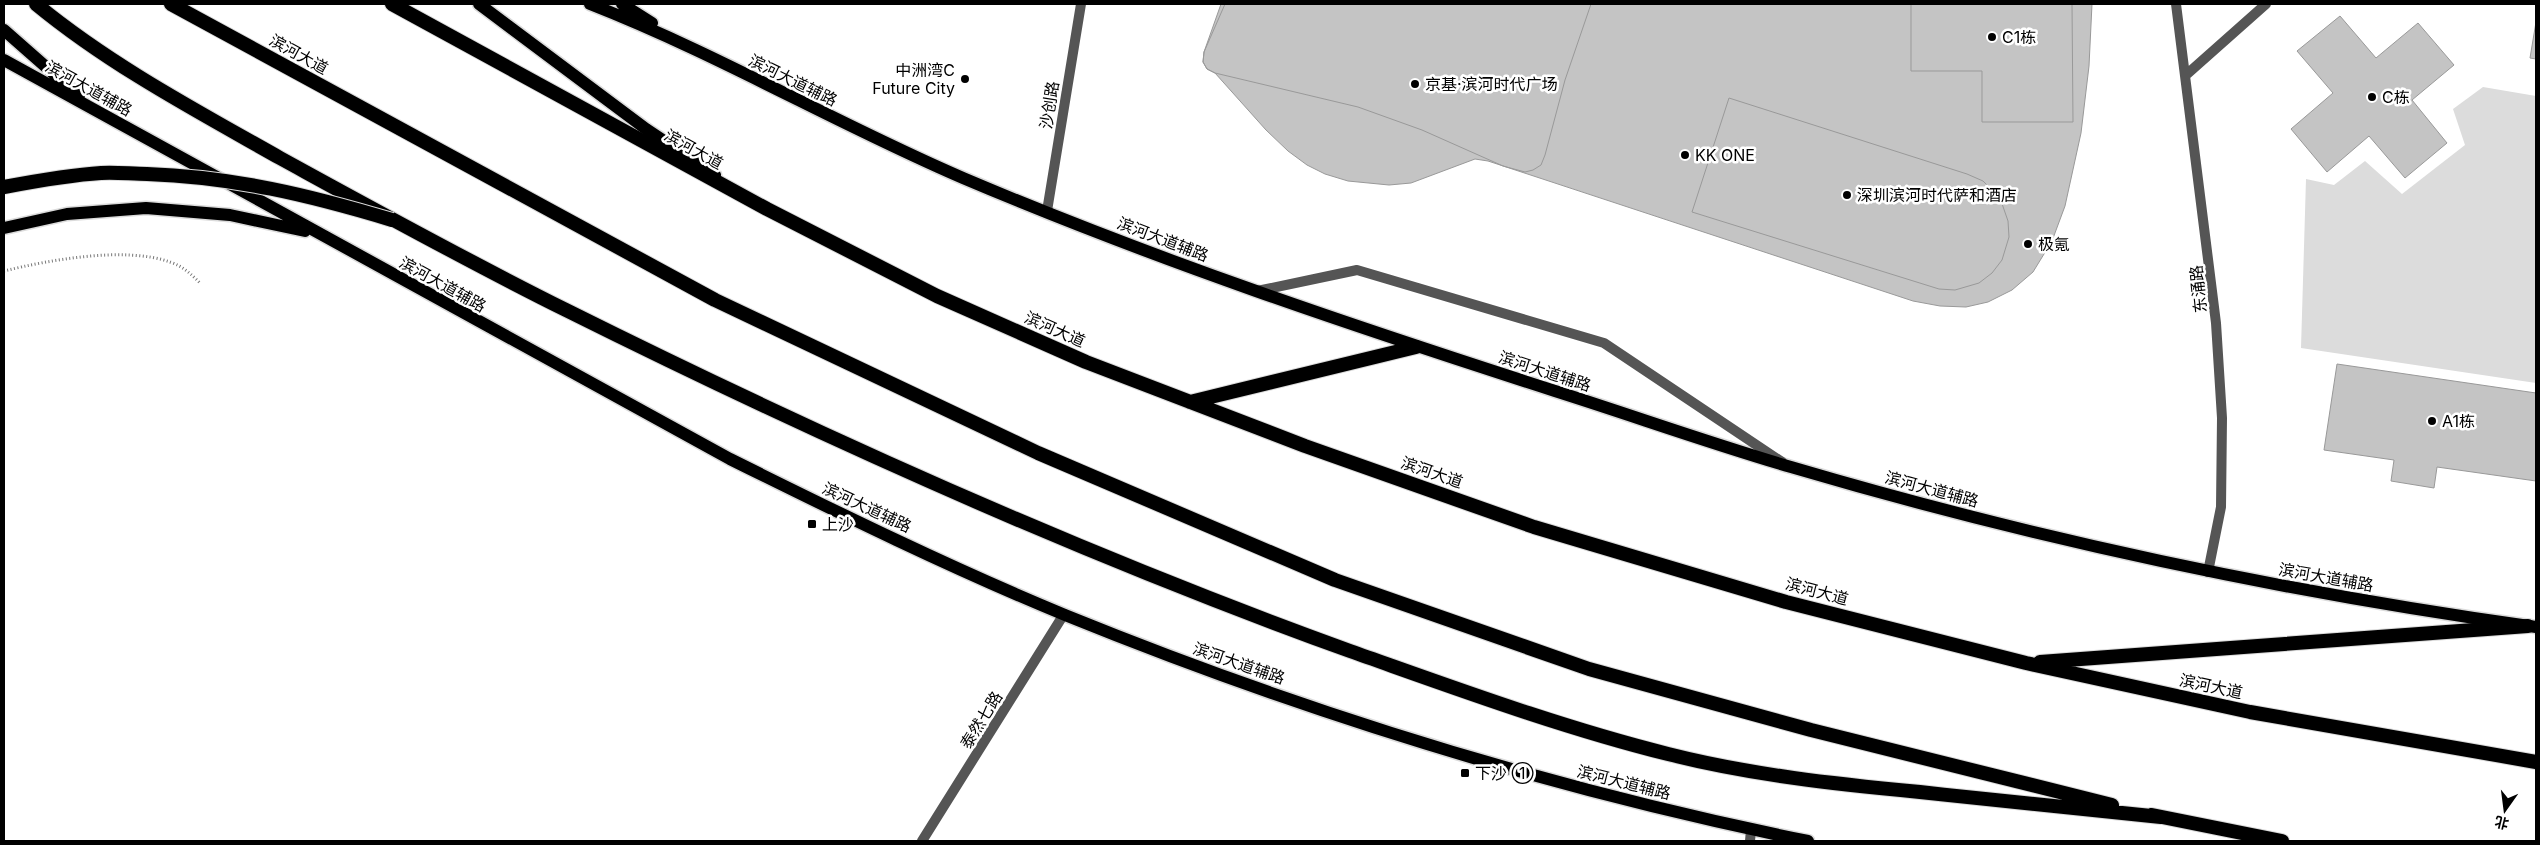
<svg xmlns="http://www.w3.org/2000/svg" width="2540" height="845" font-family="Inter,'Noto Sans SC',sans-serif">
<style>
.green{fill:#dcdcdc}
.building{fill:#c4c4c4;stroke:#999}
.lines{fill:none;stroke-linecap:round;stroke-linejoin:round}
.primary-casing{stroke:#dbdbdb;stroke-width:15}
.trunk-casing{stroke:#dbdbdb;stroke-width:16}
.path{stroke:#777;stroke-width:3;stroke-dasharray:1 2.5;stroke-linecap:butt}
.service{stroke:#555;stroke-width:10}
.minor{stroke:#555;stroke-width:10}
.tertiary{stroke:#555;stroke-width:10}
.primary{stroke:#000;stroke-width:12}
.trunk{stroke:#000;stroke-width:14}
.trunk-bridge-casing{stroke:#dbdbdb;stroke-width:16;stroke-linecap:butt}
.trunk-bridge{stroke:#000;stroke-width:14}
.poi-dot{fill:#000;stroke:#fff;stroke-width:2}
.labels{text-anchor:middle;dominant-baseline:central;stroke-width:5;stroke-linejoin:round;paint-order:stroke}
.poi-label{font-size:16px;fill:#000;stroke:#fff;text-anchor:start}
.street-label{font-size:16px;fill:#000;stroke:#fff}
</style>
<rect width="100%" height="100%" fill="#fff"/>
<path class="green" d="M2483,87L2536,96V383L2301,348L2306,179L2334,185L2365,161L2402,194L2465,145L2453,109Z"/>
<path class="building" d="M1221,4H2092L2089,66L2081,133L2065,206L2052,241L2033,272L2012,290L1988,302L1966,307L1940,306L1913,301L1488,161L1475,159L1411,183L1389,185L1348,181L1325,174L1307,165L1288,151L1266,130L1215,73L1207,69L1203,62L1204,52Z
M1225,4H1591L1565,80L1545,155L1541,165L1533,170L1525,172L1503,166L1422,130L1358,107L1215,73L1207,69L1203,62L1204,52Z
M1911,4H2072L2073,122H1982V71H1911Z
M2340,16L2376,58L2418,23L2454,65L2412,100L2447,143L2405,178L2369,136L2327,172L2291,129L2333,93L2297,51Z
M2536,22V59L2530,58Z
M1729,98L1967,174L1983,181L2000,198L2008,221L2009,237L2002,260L1992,273L1979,283L1955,290L1939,289L1692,212Z
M2337,364L2536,393V481L2437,467L2434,488L2391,481L2394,460L2324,450Z"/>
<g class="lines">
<defs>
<path id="primary" d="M479,4L646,129L715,175
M590,4C718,54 837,124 963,178C1156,260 1356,327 1555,391C1634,416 1712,444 1791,467C2035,539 2284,592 2536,627
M622,4L652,23
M4,30L79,96
M4,60L730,459C841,514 951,568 1065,615C1304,712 1555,790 1808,841
M4,228L67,214L146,208L230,215L305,231"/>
<path id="trunk" d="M36,4C110,65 197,111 280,158C375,210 469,262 566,310C821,437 1081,554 1350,651C1455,688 1560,727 1668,754C1751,775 1835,784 1920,792C2000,801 2080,809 2161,817
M171,4L715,300L1038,453L1335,580L1589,669L1811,730L2112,805
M392,4L767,209L937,296L1086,362L1305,446L1534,527L1786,602L2026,663L2250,712L2536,762
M1190,402L1416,347
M2040,662L2528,626
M2152,815L2282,841"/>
</defs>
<use href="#primary" class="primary-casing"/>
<use href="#trunk" class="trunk-casing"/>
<path class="path" d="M4,271C49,260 125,246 170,262C183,266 192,275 201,284"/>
<path class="service" d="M1257,291L1357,270L1604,343L1782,462"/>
<path class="minor" d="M2176,4L2216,323L2222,418L2221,507L2208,572
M2186,75L2266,4
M1047,211L1081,4
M1750,841L1751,830"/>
<path class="tertiary" d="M922,841L1064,614"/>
<use href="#primary" class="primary"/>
<use href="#trunk" class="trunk"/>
<defs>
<path id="trunk-bridge" d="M4,187C36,181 68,175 101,173C116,172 132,174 147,174C234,177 309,195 392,220"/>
</defs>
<use href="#trunk-bridge" class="trunk-bridge-casing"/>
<use href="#trunk-bridge" class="trunk-bridge"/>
</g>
<g class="poi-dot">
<circle cx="1992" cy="37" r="5"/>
<circle cx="965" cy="79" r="5"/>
<circle cx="1415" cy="84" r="5"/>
<circle cx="2372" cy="97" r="5"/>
<circle cx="1685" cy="155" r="5"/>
<circle cx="1847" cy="195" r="5"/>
<circle cx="2028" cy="244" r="5"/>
<circle cx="2432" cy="421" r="5"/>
<rect x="807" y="519" width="10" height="10" rx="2.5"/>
<rect x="1460" y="768" width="10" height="10" rx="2.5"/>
</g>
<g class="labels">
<g class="poi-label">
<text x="2002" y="37">C1栋</text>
<text x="955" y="70" text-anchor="end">中洲湾C<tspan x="955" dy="18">Future City</tspan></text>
<text x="1425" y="84">京基·滨河时代广场</text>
<text x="2382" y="97">C栋</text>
<text x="1695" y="155">KK ONE</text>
<text x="1857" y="195">深圳滨河时代萨和酒店</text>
<text x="2038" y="244">极氪</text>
<text x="2442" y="421">A1栋</text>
<text x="822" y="524">上沙</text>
<text x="1475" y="773">下沙 ①</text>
</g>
<g class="street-label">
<text transform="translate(299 54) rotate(29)">滨河大道</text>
<text transform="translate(793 80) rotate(26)">滨河大道辅路</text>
<text transform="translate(89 88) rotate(29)">滨河大道辅路</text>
<text transform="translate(1049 105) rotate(-81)">沙创路</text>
<text transform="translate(694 149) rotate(29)">滨河大道</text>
<text transform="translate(1163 239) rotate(21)">滨河大道辅路</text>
<text transform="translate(443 284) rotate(29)">滨河大道辅路</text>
<text transform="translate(2198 289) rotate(-96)">东涌路</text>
<text transform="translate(1055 329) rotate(24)">滨河大道</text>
<text transform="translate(1545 371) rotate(18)">滨河大道辅路</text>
<text transform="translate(1432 472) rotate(19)">滨河大道</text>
<text transform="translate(1932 489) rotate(15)">滨河大道辅路</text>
<text transform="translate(867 507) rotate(25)">滨河大道辅路</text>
<text transform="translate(2326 577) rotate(10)">滨河大道辅路</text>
<text transform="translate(1817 591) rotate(15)">滨河大道</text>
<text transform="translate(1239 663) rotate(19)">滨河大道辅路</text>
<text transform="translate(2211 686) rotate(12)">滨河大道</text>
<text transform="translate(981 720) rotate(-58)">泰然七路</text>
<text transform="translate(1624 782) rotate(14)">滨河大道辅路</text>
</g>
</g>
<rect width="2540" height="845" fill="none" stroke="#000000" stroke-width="10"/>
<g transform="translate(2505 810) rotate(194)" stroke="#ffffff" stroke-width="4" paint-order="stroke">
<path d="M0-4L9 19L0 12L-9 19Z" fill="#000000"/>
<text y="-8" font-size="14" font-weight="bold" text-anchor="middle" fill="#000000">北</text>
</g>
</svg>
